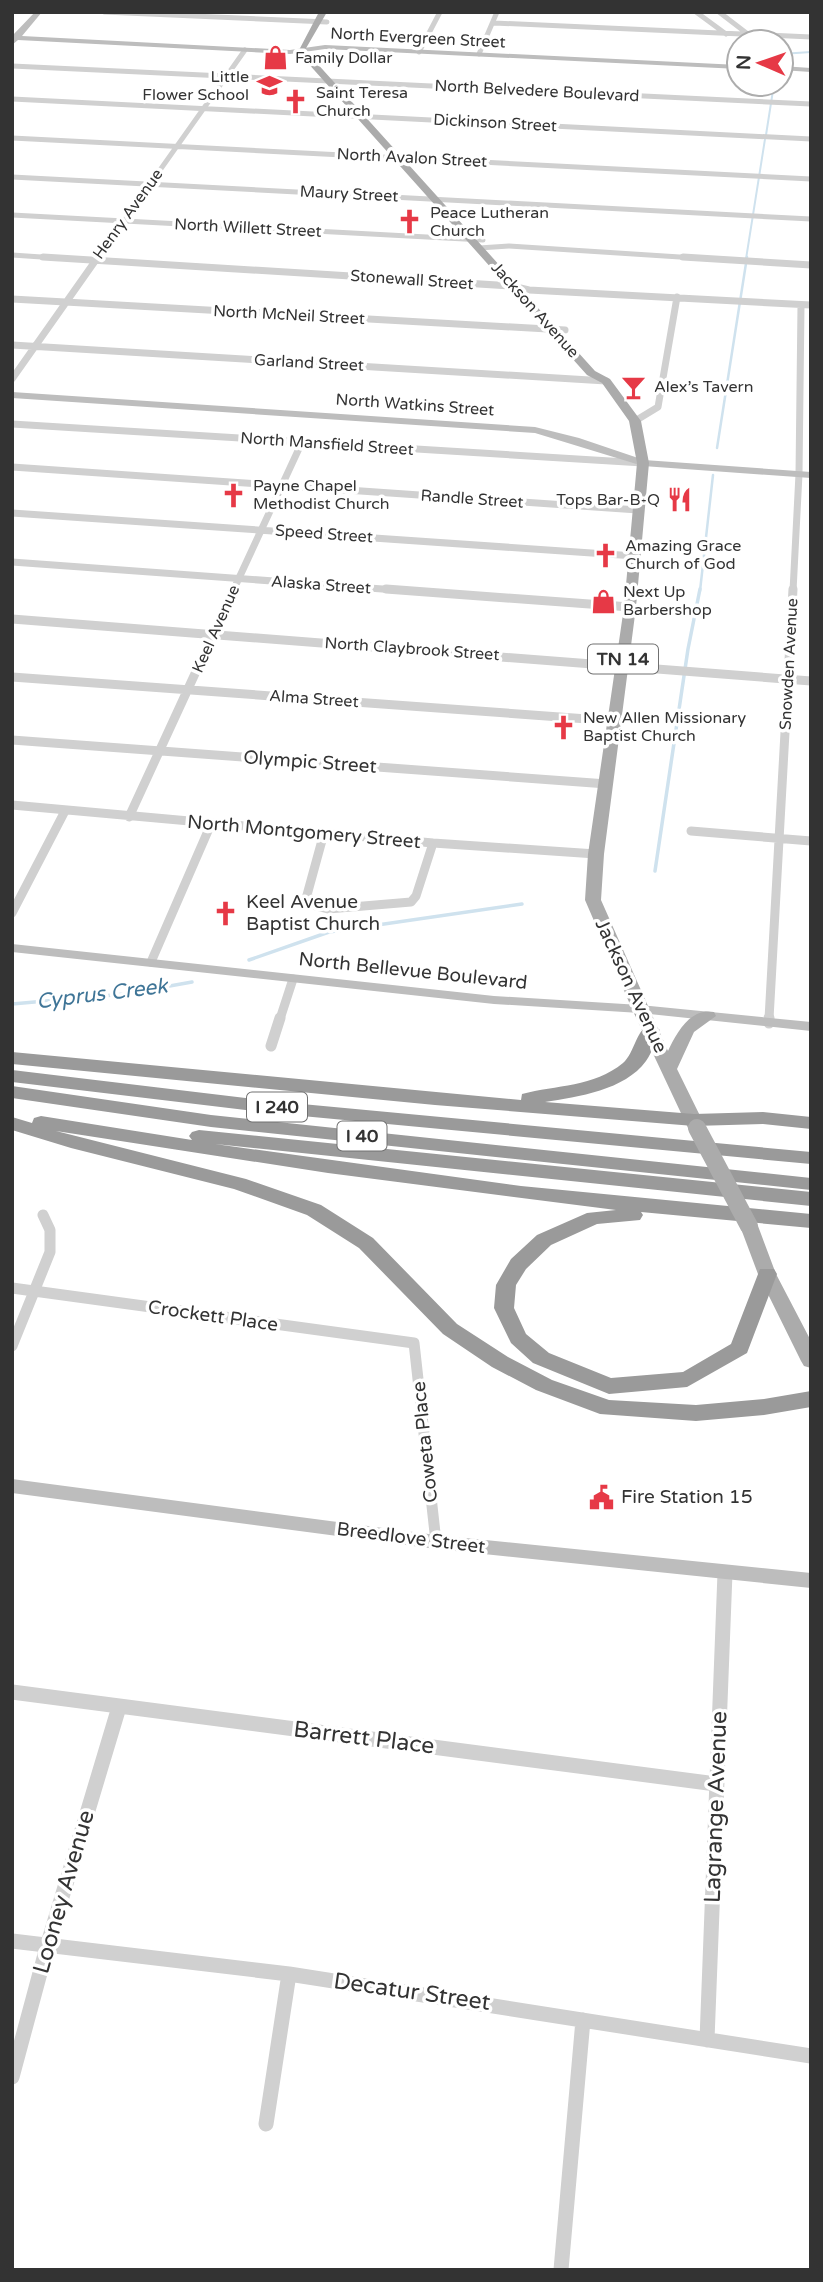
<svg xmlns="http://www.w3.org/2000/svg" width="823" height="2282" font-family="'Varela Round',sans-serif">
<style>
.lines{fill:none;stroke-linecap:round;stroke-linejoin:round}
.stream-far2{stroke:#cfe2ee;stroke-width:2}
.stream-far1{stroke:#cfe2ee;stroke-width:2.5}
.stream{stroke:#cfe2ee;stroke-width:3.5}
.street-far4{stroke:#d0d0d0;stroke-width:5}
.street-far3{stroke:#d0d0d0;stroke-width:7}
.street-far2{stroke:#d0d0d0;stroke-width:9}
.street-far1{stroke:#d0d0d0;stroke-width:11}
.street{stroke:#d0d0d0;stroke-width:15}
.secondary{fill:#bdbdbd;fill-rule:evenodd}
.primary{fill:#ababab;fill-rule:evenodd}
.highway{fill:#9a9a9a;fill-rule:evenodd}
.primary-bridge{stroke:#ababab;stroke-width:18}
.labels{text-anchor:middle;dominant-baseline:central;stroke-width:7;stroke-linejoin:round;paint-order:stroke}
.far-street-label{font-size:16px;fill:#333;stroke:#fff}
.far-poi-label{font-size:16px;fill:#333;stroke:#fff;text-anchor:start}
.shield{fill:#fff;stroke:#707070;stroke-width:2}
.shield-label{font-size:18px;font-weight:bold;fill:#333}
.street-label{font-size:19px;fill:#333;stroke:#fff}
.poi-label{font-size:19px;fill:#333;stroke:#fff;text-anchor:start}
.water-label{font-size:21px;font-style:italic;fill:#3f7597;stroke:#fff}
.near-street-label{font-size:23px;fill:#333;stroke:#fff}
</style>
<rect width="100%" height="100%" fill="#fff"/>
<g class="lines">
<path class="stream-far2" d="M781,54L811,52
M766,135L774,84
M746,259L765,139"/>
<path class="stream-far1" d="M717,448L747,257
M700,591L713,475"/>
<path class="stream" d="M655,871L688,649L700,589
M249,960L329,932L522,904
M12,1004L125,994L192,982"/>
<path class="street-far4" d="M104,12L327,22
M696,12L726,34
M719,12L749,35
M494,23L811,37
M419,52L440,12
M479,54L497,12
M12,66L811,104
M12,99L811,139
M12,138L811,179
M12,177L811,219
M12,215L483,240
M479,248L509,246L711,259
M12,255L71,259
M97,259L245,50"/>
<path class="street-far3" d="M43,257L512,286L529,290L811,305
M683,257L811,265
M12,299L565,330
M12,345L606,381
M12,379L98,257
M635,421L658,407L677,297
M12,424L643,463
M12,467L638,510
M12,513L635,556
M12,562L410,591
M233,591L302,442
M793,591L799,474L801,305"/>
<path class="street-far2" d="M386,589L630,607
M12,619L811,681
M12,677L615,721
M12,740L607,784
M12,805L433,843L596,854
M129,817L234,589
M691,831L811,841
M324,833L307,895L316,906L328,909L411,902L416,896L433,843
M12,913L65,811
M151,962L211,824
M280,1019L293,979
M769,1019L793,589"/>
<path class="street-far1" d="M769,1023V1018
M271,1046L280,1018
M12,1288L414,1343L436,1542
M12,1346L50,1252V1230L43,1215"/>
<path class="street" d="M12,1692L716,1784
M12,1941L289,1974L811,2056
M707,2040L725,1573
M12,2077L47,1947L119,1707
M266,2124L289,1974
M561,2270L583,2020"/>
<path class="secondary" d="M35,12H42L22,36L290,50L325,45L739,65V69L325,49L290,54L18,40L12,45V36Z
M781,66L811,68V72L781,70Z
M12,392L535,427L579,438L644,460L811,472V478L643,466L535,433L12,398Z
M12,944L494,996L640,1005L811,1022V1031L640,1013L494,1004L12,952Z
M12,1479L436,1535L811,1573V1588L436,1549L12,1493Z"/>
<path class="primary" d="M319,12H327L305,50L595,371L610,379L641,421L649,463L636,607L604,854L601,900L668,1051C676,1034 690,1007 714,1012L716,1016L694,1032L677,1069L706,1128L703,1132H691L688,1128L632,1009L585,900L588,854L624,607L637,463L629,421L602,383L587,375L298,52Z
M749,1220L755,1222L758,1226L776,1274L811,1341V1368L804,1366L801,1361L758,1274L740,1226L743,1222Z"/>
<path class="highway" d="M651,1024L660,1030C656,1040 653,1051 646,1061C625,1090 578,1097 545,1102L694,1114L763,1112L811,1117V1129L763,1124L694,1126L435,1105L12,1064V1052L521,1100L522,1094C556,1085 594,1087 623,1063C635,1053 636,1028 651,1024Z
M12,1070L270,1101L811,1152V1164L270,1113L12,1082Z
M12,1086L211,1115L811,1178V1190L211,1127L12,1098Z
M41,1116L192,1140L189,1136L192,1132L199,1130L811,1192V1206L215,1144L521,1186L811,1214V1228L641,1212L643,1215L640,1220L597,1224L551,1245L526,1269L516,1285L514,1308L526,1334L549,1353L611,1378L683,1372L731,1344L760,1269H774L777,1274L747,1353L687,1387L609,1394L533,1363L511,1343L494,1308L496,1285L511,1259L537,1235L587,1213L616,1210L328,1173L56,1131L246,1179L321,1205L373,1238L457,1324L508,1357L552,1380L609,1400L696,1405L764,1399L811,1391V1407L764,1415L696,1421L600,1414L536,1390L492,1367L443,1334L359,1248L307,1215L234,1189L71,1148L12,1130V1117L32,1123L34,1118Z"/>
<path class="primary-bridge" d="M697,1128L749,1226"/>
</g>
<defs>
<symbol id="shop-bare" viewBox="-9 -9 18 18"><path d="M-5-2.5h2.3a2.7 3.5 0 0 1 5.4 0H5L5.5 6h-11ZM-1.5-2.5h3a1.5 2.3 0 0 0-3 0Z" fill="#e63946" stroke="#fff" stroke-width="2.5" paint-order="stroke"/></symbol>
<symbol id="school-bare" viewBox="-9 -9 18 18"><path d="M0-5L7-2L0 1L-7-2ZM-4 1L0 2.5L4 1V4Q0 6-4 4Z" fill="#e63946" stroke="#fff" stroke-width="2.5" paint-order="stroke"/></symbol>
<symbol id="church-bare" viewBox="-9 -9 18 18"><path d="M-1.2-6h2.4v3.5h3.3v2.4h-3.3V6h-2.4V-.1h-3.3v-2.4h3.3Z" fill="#e63946" stroke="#fff" stroke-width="2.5" paint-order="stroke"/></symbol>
<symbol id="bar-bare" viewBox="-9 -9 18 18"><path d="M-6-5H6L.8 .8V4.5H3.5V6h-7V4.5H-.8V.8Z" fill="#e63946" stroke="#fff" stroke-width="2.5" paint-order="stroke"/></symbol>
<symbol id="restaurant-bare" viewBox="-9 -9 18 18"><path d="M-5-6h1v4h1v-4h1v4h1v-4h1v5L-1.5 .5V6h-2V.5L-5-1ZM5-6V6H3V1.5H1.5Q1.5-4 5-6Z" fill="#e63946" stroke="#fff" stroke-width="2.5" paint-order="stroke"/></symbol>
<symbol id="civic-bare" viewBox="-9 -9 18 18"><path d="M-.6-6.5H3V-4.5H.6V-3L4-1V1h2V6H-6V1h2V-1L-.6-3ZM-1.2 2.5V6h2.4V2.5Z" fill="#e63946" stroke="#fff" stroke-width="2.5" paint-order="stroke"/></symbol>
</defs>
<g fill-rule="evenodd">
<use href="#shop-bare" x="258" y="40" width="35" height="35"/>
<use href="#school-bare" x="252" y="68" width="35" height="35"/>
<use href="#church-bare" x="278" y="84" width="35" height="35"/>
<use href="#church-bare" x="392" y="204" width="35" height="35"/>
<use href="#bar-bare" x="616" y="370" width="35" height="35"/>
<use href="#church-bare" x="216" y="478" width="35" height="35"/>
<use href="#restaurant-bare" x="662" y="482" width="35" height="35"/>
<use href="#church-bare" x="588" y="538" width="35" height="35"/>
<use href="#shop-bare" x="586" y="584" width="35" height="35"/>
<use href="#church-bare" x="546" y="710" width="35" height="35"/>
<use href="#church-bare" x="208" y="896" width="35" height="35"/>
<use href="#civic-bare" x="584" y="1480" width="35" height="35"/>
</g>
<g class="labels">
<g class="far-street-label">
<text transform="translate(418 38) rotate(3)">North Evergreen Street</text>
<text transform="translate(537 91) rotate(3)">North Belvedere Boulevard</text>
<text transform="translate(495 123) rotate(3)">Dickinson Street</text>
<text transform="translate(412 158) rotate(3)">North Avalon Street</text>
<text transform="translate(349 194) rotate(3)">Maury Street</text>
<text transform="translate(128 214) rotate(-54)">Henry Avenue</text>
<text transform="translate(248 228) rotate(3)">North Willett Street</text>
<text transform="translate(412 280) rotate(4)">Stonewall Street</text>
<text transform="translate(535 310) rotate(48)">Jackson Avenue</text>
<text transform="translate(289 315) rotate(3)">North McNeil Street</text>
<text transform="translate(309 363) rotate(3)">Garland Street</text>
<text transform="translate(415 405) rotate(4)">North Watkins Street</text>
<text transform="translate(327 444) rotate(4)">North Mansfield Street</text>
<text transform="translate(472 499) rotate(4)">Randle Street</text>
<text transform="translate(324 534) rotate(4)">Speed Street</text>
<text transform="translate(321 585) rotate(4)">Alaska Street</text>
<text transform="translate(216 629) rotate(-66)">Keel Avenue</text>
<text transform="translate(412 649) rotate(4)">North Claybrook Street</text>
<text transform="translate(789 664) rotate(-87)">Snowden Avenue</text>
<text transform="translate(314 699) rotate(4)">Alma Street</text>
</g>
<g class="far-poi-label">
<text x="295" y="58">Family Dollar</text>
<text x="249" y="77" text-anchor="end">Little<tspan x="249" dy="18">Flower School</tspan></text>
<text x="316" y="93">Saint Teresa<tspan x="316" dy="18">Church</tspan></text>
<text x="430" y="213">Peace Lutheran<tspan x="430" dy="18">Church</tspan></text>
<text x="654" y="387">Alex’s Tavern</text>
<text x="253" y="486">Payne Chapel<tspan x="253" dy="18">Methodist Church</tspan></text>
<text x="660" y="500" text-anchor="end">Tops Bar-B-Q</text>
<text x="625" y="546">Amazing Grace<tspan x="625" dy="18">Church of God</tspan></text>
<text x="623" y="592">Next Up<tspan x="623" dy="18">Barbershop</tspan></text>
<text x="583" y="718">New Allen Missionary<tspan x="583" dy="18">Baptist Church</tspan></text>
</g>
<g class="shield">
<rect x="588" y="644.5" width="70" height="29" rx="5"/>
<rect x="247" y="1092.5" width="60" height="29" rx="5"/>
<rect x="337.5" y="1121.5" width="49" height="29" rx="5"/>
</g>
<g class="shield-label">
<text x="623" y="659">TN 14</text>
<text x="277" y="1107">I 240</text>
<text x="362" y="1136">I 40</text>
</g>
<g class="street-label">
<text transform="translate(310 762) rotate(4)">Olympic Street</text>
<text transform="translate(304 832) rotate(5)">North Montgomery Street</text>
<text transform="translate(413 971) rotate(6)">North Bellevue Boulevard</text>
<text transform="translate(631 986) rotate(65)">Jackson Avenue</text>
<text transform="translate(213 1316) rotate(8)">Crockett Place</text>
<text transform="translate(425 1442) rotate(-96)">Coweta Place</text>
<text transform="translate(411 1538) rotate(7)">Breedlove Street</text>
</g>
<g class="poi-label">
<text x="246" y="902">Keel Avenue<tspan x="246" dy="22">Baptist Church</tspan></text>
<text x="621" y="1497">Fire Station 15</text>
</g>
<g class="water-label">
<text transform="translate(102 994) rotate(-7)">Cyprus Creek</text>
</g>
<g class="near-street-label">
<text transform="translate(364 1738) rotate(7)">Barrett Place</text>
<text transform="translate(716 1807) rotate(-88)">Lagrange Avenue</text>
<text transform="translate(64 1892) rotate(-74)">Looney Avenue</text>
<text transform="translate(412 1992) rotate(8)">Decatur Street</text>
</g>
</g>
<rect width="823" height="2282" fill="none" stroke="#333333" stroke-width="28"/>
<g transform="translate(760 63) rotate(272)"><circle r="33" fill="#ffffff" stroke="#adadad" stroke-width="2"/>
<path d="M0-5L12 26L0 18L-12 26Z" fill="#e63946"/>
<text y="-10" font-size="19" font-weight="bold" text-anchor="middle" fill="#333333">N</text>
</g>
</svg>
